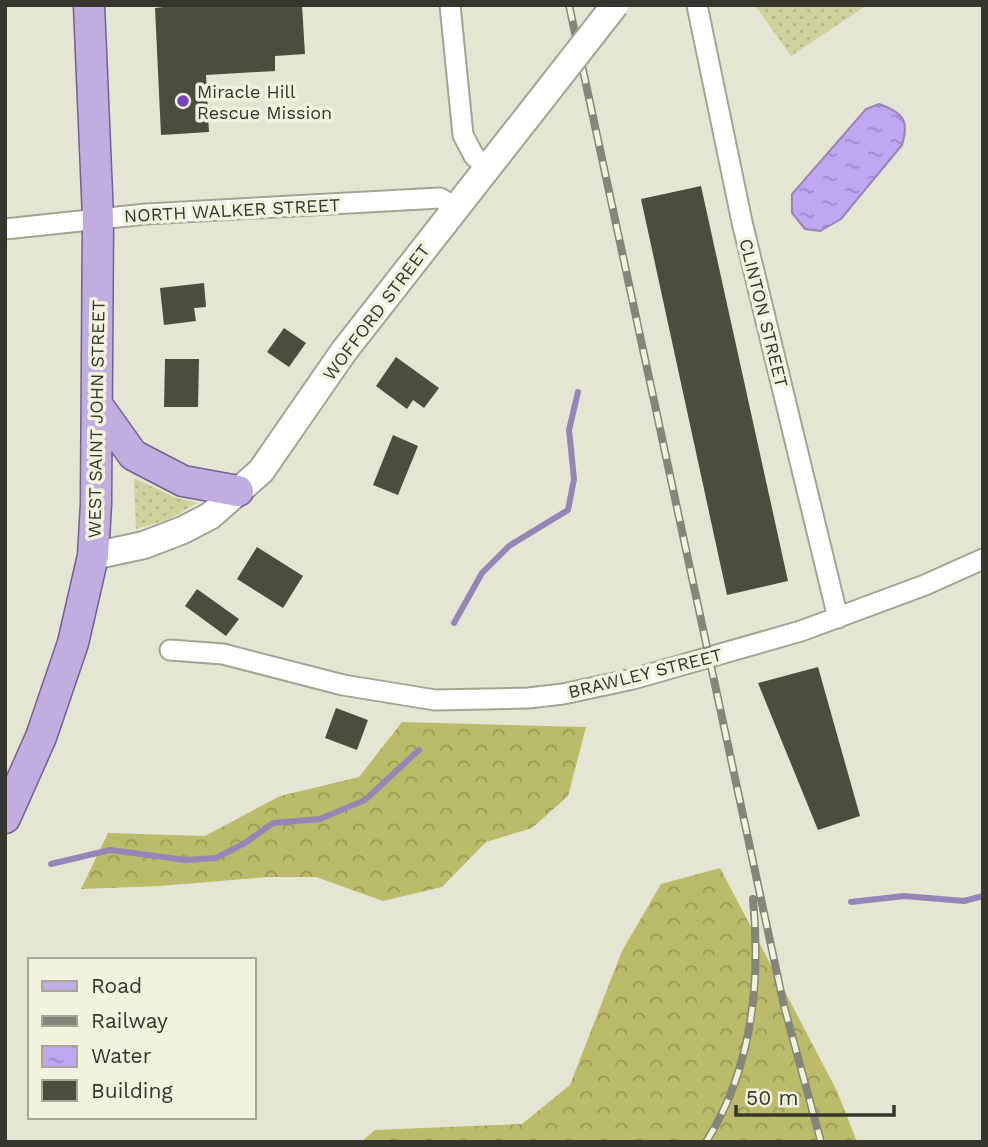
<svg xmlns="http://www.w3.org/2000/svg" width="988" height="1147" font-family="'Work Sans',sans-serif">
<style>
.grass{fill:url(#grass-dots)}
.forest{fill:url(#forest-crowns)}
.water{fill:url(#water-ripples);stroke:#9685b7;stroke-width:2}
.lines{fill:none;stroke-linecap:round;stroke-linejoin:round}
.stream{stroke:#9685b7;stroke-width:6}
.building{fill:#4d4d3e}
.street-casing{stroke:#a3a492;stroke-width:23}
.secondary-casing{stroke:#a3a492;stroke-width:30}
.primary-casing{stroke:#736194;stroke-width:33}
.street{stroke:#fff;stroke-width:19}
.secondary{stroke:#fff;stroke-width:26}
.primary{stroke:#bfaedf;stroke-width:30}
.rail-casing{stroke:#858679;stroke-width:8}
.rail{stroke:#f1f3df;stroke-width:5;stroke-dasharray:16;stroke-linecap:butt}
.secondary-bridge-casing{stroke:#a3a492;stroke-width:30;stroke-linecap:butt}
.secondary-bridge{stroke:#fff;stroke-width:26}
.poi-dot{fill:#7645bc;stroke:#f1f3df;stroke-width:2.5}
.labels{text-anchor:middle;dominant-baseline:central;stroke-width:7;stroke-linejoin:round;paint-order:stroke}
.poi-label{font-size:18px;fill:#36362f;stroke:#f1f3df;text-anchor:start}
.street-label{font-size:18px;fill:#36362f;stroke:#f1f3df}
</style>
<defs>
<pattern id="grass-dots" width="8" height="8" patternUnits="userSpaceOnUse" patternTransform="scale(1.75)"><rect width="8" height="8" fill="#d0d29d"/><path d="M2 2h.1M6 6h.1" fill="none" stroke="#b3b588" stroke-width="1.8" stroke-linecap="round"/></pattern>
<pattern id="forest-crowns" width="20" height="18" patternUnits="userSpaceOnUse" patternTransform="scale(1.75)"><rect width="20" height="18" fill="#bbbc69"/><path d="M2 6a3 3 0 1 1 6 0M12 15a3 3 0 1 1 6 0" fill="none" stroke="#999a57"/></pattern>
<pattern id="water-ripples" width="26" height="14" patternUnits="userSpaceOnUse" patternTransform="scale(1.75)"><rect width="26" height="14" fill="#bfa7f1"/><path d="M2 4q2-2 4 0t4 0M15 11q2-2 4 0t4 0" fill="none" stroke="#9c89c4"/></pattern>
</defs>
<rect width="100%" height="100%" fill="#e4e5d2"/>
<path class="grass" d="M755,5H867L791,56Z
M134,478L174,497L197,503L169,519L136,529Z"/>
<path class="forest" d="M402,722L586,727L568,796L532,828L486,842L442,887L383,901L316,877H267L160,886L81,889L108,833L205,836L280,796L359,777Z
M720,868L837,1091L857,1142H361L375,1130L522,1124L570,1085L622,951L661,884Z"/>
<path class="water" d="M879,104C902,112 910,120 902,145L841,219L820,231L805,229L792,213V194L866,109Z"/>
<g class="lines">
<path class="stream" d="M454,623L482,573L509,546L568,510L574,479L569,430L578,392
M51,864L110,850L186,860L216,858L245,843L273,823L320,819L365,800L419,750
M851,902L904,896L964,901L983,896"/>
</g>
<path class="building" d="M182,5H302L305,54L275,56V71L206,75L209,132L161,135L155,8Z
M701,186L788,581L727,595L641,199Z
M204,283L206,307L194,308L196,321L164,325L160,288Z
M284,328L306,343L289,367L267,352Z
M396,357L439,388L424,408L413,400L407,409L376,386Z
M165,359H199L198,407H164Z
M393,435L418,446L398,495L373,485Z
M257,547L303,576L283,608L237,579Z
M197,589L239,619L226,636L185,606Z
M818,667L860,816L818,830L758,683Z
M336,708L368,720L357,750L325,738Z"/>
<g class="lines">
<defs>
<path id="street" d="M450,5L463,135L474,156L488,168
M697,5L742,222L838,618
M5,229L146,214L440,198L457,208
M170,650L223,654L343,685L435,700L528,698L563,694L633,679L801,631L925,585L983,559"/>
<path id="secondary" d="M93,556L144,545L183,530L210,516L261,471L344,351L536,106"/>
<path id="primary" d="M98,406L133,455L183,481L238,491
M5,818L41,737L73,643L93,556L96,504L98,218L89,5"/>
</defs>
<use href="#street" class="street-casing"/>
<use href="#secondary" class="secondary-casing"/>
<use href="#primary" class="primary-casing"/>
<use href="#street" class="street"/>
<use href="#secondary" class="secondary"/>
<use href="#primary" class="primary"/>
<defs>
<path id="rail" d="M569,5L784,1006L821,1142
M706,1142C752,1069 761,983 753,899"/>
</defs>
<use href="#rail" class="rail-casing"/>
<use href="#rail" class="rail"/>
<defs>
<path id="secondary-bridge" d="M536,106L615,5"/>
</defs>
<use href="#secondary-bridge" class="secondary-bridge-casing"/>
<use href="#secondary-bridge" class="secondary-bridge"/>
</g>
<circle class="poi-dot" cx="183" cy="101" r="7"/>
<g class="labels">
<g class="poi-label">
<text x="197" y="91">Miracle Hill<tspan x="197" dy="21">Rescue Mission</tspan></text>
</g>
<g class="street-label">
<text transform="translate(232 210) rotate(-3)">NORTH WALKER STREET</text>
<text transform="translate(376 312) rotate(-53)">WOFFORD STREET</text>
<text transform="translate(764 313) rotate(76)">CLINTON STREET</text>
<text transform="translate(96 419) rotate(-89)">WEST SAINT JOHN STREET</text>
<text transform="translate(645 673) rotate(-14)">BRAWLEY STREET</text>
</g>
</g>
<rect width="988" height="1147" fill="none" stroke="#36362f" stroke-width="14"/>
<rect x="28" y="958" width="228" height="161" fill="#f1f3df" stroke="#a6a799" stroke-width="2"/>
<rect x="42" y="981" width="35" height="10" fill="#bfaedf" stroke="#a6a799" stroke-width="2"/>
<text x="91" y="993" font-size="21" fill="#36362f">Road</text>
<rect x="42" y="1016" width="35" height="10" fill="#858679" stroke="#a6a799" stroke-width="2"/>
<text x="91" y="1028" font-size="21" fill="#36362f">Railway</text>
<rect x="42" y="1046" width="35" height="21" fill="url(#water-ripples)" stroke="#a6a799" stroke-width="2"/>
<text x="91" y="1063" font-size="21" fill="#36362f">Water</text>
<rect x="42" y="1080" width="35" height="21" fill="#4d4d3e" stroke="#a6a799" stroke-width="2"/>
<text x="91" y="1098" font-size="21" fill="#36362f">Building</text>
<path d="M736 1105v10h158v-10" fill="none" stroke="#36362f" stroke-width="3.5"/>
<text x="746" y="1105" font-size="21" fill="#36362f" stroke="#f1f3df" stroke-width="5" paint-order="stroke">50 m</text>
</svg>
